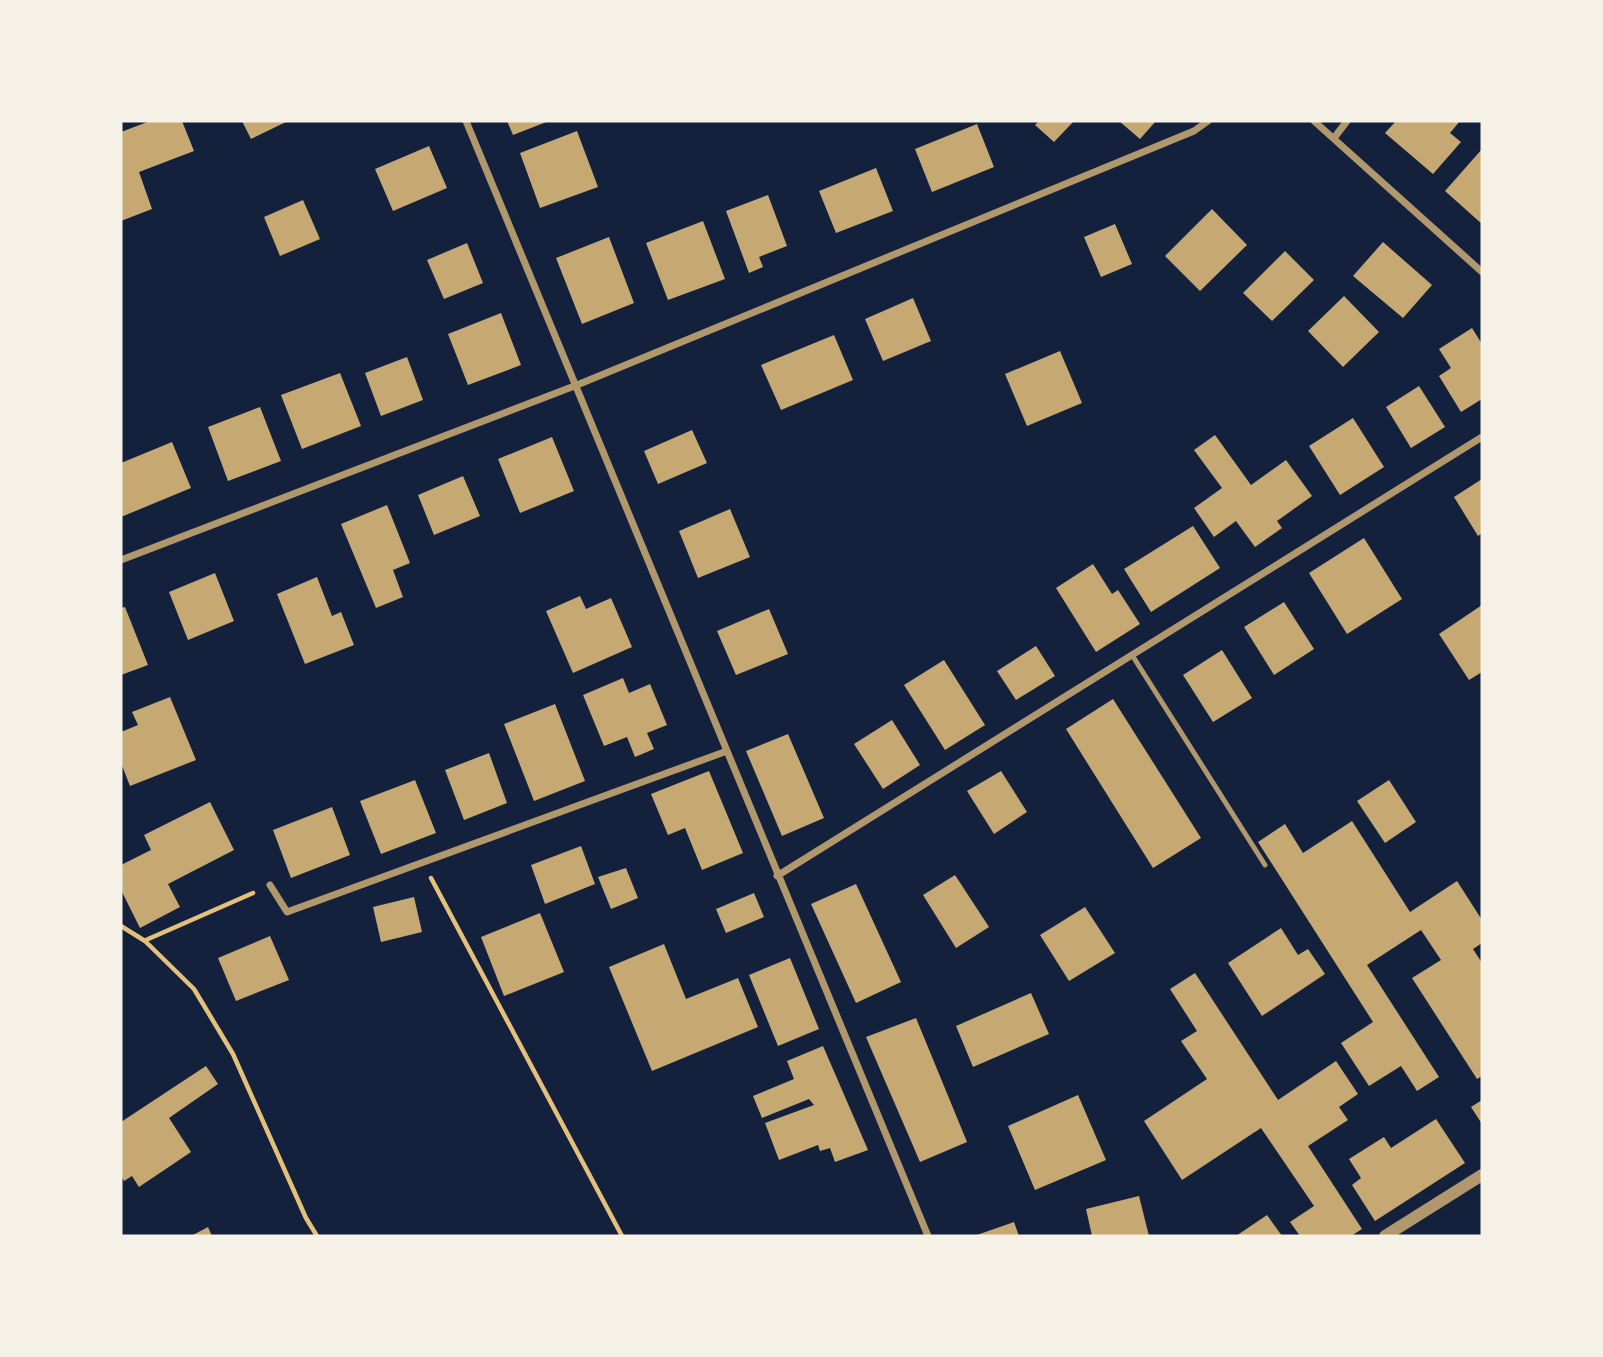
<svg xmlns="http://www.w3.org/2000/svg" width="1603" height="1357" font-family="Roboto,sans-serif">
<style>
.building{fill:#c6a872}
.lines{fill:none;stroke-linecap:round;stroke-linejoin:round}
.path{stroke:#e5c07b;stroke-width:4.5}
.service{stroke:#b1986c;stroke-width:5}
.minor{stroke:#b1986c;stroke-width:7}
.tertiary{stroke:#b1986c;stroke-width:12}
</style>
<rect width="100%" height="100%" fill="#14213d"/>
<path class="building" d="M150,121H182L194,151L139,172L152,209L121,221V132Z
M242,121H288L251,139Z
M507,121H549L513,135Z
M1039,121H1074L1054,142L1035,125Z
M1119,121H1156L1140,139Z
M1396,121H1460L1450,133L1461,142L1433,174L1385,133Z
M977,124L994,167L932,192L915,149Z
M577,131L598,187L540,208L520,153Z
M429,146L447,188L393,211L375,169Z
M1482,149V224L1445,191Z
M876,168L893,211L836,233L819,191Z
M768,195L787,246L759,257L763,267L749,273L726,211Z
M303,200L320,239L280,256L264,217Z
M1212,209L1247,245L1200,291L1165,256Z
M703,221L725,279L668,300L646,243Z
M1115,224L1132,264L1101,277L1084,237Z
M609,237L634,303L582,324L556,258Z
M1383,242L1432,285L1403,318L1353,276Z
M467,243L483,283L444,299L427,260Z
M1285,251L1314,280L1272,321L1243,293Z
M1344,296L1379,332L1343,367L1308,331Z
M913,298L931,341L883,361L865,319Z
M501,313L521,365L468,385L448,334Z
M1472,328L1482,344V399L1461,412L1439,376L1451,368L1439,349Z
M834,335L853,380L781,410L761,365Z
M1060,351L1082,403L1027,426L1005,374Z
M407,357L423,400L381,416L365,373Z
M340,373L361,426L302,449L281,395Z
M1419,386L1445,427L1411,448L1386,407Z
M260,407L281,461L228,481L208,427Z
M1353,418L1384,467L1340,495L1309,446Z
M692,430L707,463L658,484L644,451Z
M1215,435L1251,485L1286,460L1312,496L1277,521L1282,528L1255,547L1236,521L1214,537L1194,508L1222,488L1194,450Z
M552,437L574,491L520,513L498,459Z
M172,442L191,488L121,517V463Z
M463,476L480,516L434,535L418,495Z
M1482,479V533L1478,536L1454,497Z
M387,505L410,563L393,570L403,597L376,608L341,524Z
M730,509L750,557L698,578L679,531Z
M1193,526L1220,568L1151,612L1124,569Z
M1364,538L1402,599L1347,634L1309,573Z
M1093,564L1112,594L1118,590L1140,624L1096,652L1056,588Z
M215,573L234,621L188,640L169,592Z
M317,577L332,616L341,612L354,645L305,664L277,594Z
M580,596L586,609L611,598L632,647L573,673L546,611Z
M1284,602L1314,649L1274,675L1244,627Z
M1482,605V672L1469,680L1439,634Z
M125,607L148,665L121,675V608Z
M769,609L788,654L736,675L717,631Z
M1036,646L1055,676L1016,700L997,671Z
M1222,650L1252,698L1213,722L1183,675Z
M944,660L985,725L945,750L904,685Z
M623,678L629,693L650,684L667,725L647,733L654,749L635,757L627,737L604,746L583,695Z
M170,697L196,760L130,786L121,763V732L138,725L132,712Z
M1113,699L1201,838L1153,868L1066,729Z
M555,704L585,781L534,801L504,724Z
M892,720L920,765L883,789L854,744Z
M788,734L824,818L782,836L746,751Z
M489,753L507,803L464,820L445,770Z
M709,771L743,853L702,870L685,828L668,835L651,794Z
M1001,771L1027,812L994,834L967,791Z
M415,780L436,833L381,854L360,801Z
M1389,780L1416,822L1385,843L1357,801Z
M210,802L234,850L168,884L180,907L140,928L121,890V865L151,850L144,835Z
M332,807L350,855L291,878L273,830Z
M1352,821L1410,912L1457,881L1482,920V943L1473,949L1482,963V1076L1477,1079L1412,978L1441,960L1421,930L1367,965L1439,1077L1417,1091L1401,1066L1369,1086L1341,1043L1373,1022L1258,842L1285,824L1303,853Z
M581,846L595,884L545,904L531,865Z
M626,868L638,898L611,909L598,877Z
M955,875L989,927L956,948L923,895Z
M856,884L901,982L856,1003L811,904Z
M754,893L764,917L726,933L716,909Z
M414,897L422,932L381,942L373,907Z
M1085,907L1115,953L1069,981L1040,935Z
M540,913L564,972L504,996L481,937Z
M1281,928L1298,955L1308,949L1325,974L1262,1016L1228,963Z
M270,936L289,980L236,1001L218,958Z
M664,944L686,999L738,978L758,1027L652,1071L609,967Z
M790,958L819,1029L778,1046L749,975Z
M1195,973L1278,1100L1336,1061L1358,1094L1339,1107L1348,1120L1308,1146L1362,1229L1351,1236H1300L1290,1222L1314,1206L1261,1128L1182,1180L1144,1121L1207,1079L1181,1041L1197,1031L1170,989Z
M1031,993L1049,1034L973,1067L956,1026Z
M916,1018L967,1142L920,1162L866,1037Z
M823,1046L868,1150L835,1162L830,1148L820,1151L818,1145L779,1160L765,1123L814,1105L809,1099L762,1118L753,1096L794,1079L787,1061Z
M206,1066L218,1084L169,1118L191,1152L139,1187L132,1176L124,1181L121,1176V1122Z
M1078,1095L1106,1160L1035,1190L1008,1126Z
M1482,1100V1124L1471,1107Z
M1436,1119L1465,1163L1375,1221L1352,1185L1361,1178L1349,1159L1384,1137L1391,1148Z
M1139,1196L1149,1236H1092L1086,1209Z
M1267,1215L1282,1236H1236Z
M1014,1222L1019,1236H974Z
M208,1227L212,1236H191Z"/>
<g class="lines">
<path class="path" d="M431,878L622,1236
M121,926L145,941L194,989L233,1054L306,1218L317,1236
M146,940L253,893"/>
<path class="service" d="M1132,655L1265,865"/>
<path class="minor" d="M466,121L928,1236
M1314,121L1482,272
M1334,138L1347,121
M121,560L577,385L1194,131L1208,121
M777,876L1482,437
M270,885L287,912L727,751"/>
<path class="tertiary" d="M1385,1236L1482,1175"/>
</g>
<rect width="1603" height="1357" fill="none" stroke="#f6f1e7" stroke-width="245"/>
</svg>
